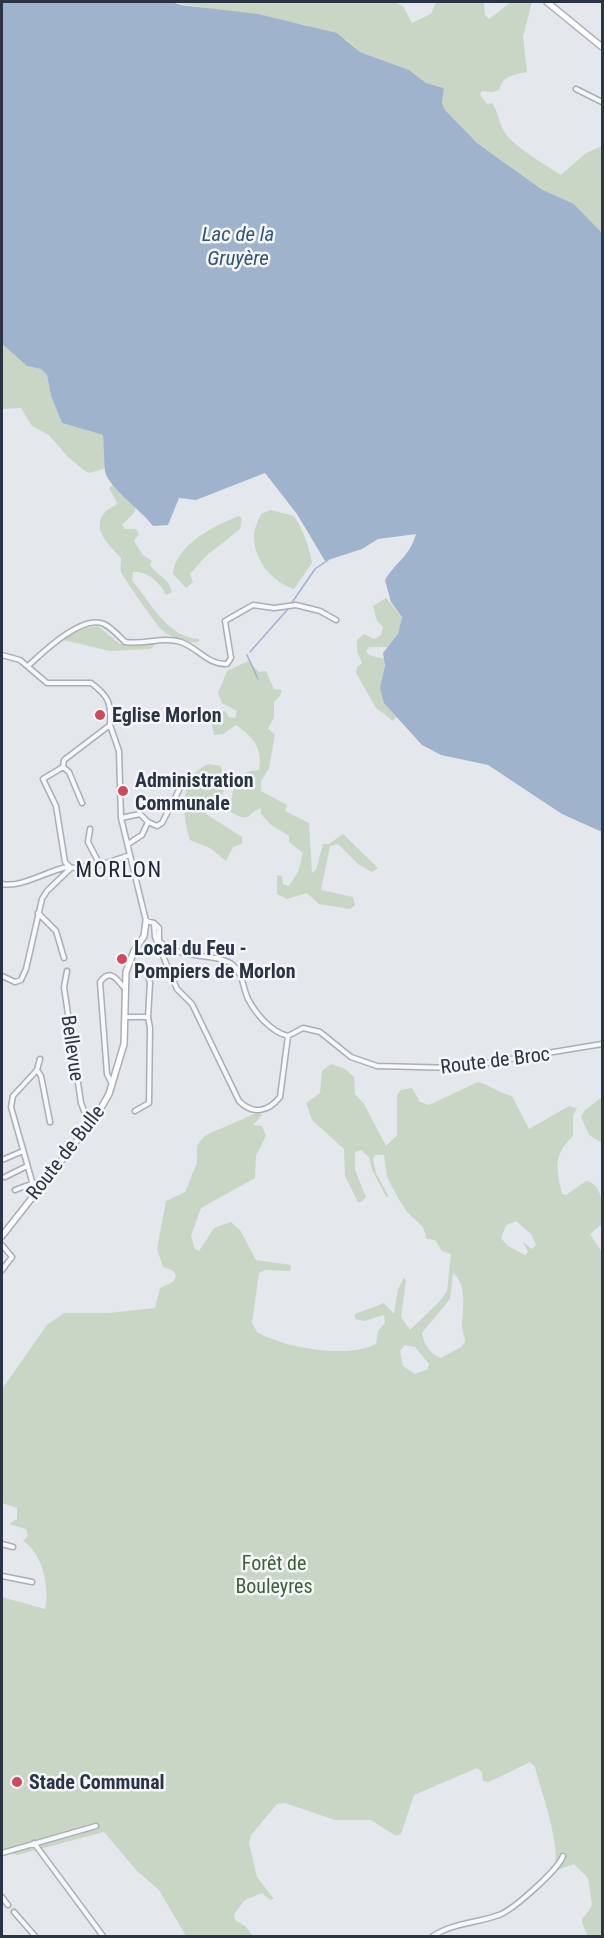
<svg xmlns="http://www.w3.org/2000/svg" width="604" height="1938" font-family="'Roboto Condensed',sans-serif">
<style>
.green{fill:#c9d6c5;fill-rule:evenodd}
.water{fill:#9fb4cc}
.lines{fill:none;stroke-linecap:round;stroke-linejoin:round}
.stream{stroke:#9fb4cc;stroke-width:1.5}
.street-casing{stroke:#a9aeb7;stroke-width:7}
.secondary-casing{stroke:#a9aeb7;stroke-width:8}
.street{stroke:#f7f8fa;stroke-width:4}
.secondary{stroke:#fff;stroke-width:5}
.poi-dot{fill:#d1495b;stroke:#f4f6f9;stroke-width:2}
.labels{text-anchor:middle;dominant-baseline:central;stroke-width:5;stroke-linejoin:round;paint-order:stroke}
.poi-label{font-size:20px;font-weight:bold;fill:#2b3445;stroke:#f4f6f9;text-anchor:start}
.street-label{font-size:20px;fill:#2b3445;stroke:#f4f6f9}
.park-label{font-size:20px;fill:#3f6138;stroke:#f4f6f9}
.water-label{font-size:21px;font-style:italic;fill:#34527a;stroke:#f4f6f9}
.quarter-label{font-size:22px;letter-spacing:1.5px;fill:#1d2536;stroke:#f4f6f9}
</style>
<rect width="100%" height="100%" fill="#e4e7ec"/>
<path class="green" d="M172,2H394L403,6L412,23L431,14L436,2H484L485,15L489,19L511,2H532L523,37L527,72C513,75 503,75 499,90L492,92L482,91L480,95L487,104L492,103C498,112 499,121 503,130C512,146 546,165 561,175L586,153L602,146V233L574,204L541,189L477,143L445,110L442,103L444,88L426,83L409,70L360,52L347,40L306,25Z
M2,344L27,366L41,369L47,375L51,396L62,423L103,435L106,468L90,473L85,471L68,457L49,435L32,426L21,408L2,409Z
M113,485L136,506L134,513L122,525L125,529H136L139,534L134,541L143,555L152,561L150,565C159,578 167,575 172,592L166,595C160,582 147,571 133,572L132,580C150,602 168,638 199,639V642C186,643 173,638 163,631C159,629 123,577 121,572C120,568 121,562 121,558C110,546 89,528 106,511C110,507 114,508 117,503L109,488Z
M271,510L294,516C303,530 309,546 312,563L294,589C273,582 255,562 254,538C253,531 258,521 261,514Z
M239,516L242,519L240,529L206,556L190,574L193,582L186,588L173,574C175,545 215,525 239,516Z
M386,598L402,617L398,634L389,647H369L366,651L369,655L384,659C388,686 372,691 397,715L393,721L376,708L356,673L357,667L362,663L357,651V640L364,634L374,639L381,635L383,627L377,621L373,606Z
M98,626L120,644L155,643L154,646L150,649L110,651L63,640L81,629Z
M248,661L259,672L266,671L274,689L282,690L280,696L274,702V718L268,728L275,735L269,768L261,781V791L287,805L285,811L309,823L312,873L316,870L323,844H329L343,834L378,868L372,872L358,864L338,844L330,846L321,890L353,897L355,905L350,909L319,904L307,893L287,899L277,894V875L282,876L283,884L289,886L298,872L303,853L289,842V836L270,824L261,814V808C244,815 252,824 229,811C235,788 231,771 259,770C263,748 253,737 236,725L223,734L214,735L212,725L219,712L225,711L229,717L235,718L237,711L222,703L218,693L227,671Z
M209,764L221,766L223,775L218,777V786L224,791L220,799L210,796L204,802L206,814L242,837V844L233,847L226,861L210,848L190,840C182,816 178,775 209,764Z
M331,1064L345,1069L354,1077L355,1094L364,1104L386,1146L397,1135V1095L401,1090L412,1088L420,1102L429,1105L478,1082C489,1085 499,1093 512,1096L529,1129L569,1106L577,1108L573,1116V1136C553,1154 556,1169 562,1194L566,1195L586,1181C604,1184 602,1207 602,1224L590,1234L602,1252V1936H588C577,1913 583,1923 592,1905L588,1878L574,1864L558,1870L554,1867C562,1848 540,1788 535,1767L530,1762L489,1782L483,1781L482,1772L477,1768L414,1795L401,1834L396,1836L371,1820H335L285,1803L277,1804L251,1835L249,1843L257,1877L274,1899L270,1900L262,1893L245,1900L234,1914L235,1920L245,1926L253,1936H186L159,1890L137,1871L104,1832L17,1855L2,1850V1597L45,1609C50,1587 42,1552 23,1541L28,1536L26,1529L9,1524L17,1519V1508L2,1503V1389L47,1325L64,1313H109L155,1308L160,1288L173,1282L176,1277L174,1271L163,1267L157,1249L166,1201L185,1192L197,1163V1146L200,1141L206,1135L259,1112L262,1115L253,1125L262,1126L266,1136L256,1156L255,1178L201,1208L191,1236L195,1249L199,1251L214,1228L231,1222L240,1230L256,1260L291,1265L290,1271L265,1270L259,1273L252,1323L257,1332C285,1348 346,1359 376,1344L378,1331L385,1323L384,1315L364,1321L355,1319V1314L384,1303L394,1314L398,1289L404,1278L406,1280L401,1317L410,1330L440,1301L447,1291L451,1254L442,1251L435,1240L427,1239L423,1227L407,1212L398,1198L387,1177L384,1155H375L373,1159L376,1173L388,1195L387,1198L372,1170L369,1157L361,1150L355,1152V1170L366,1197L361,1202H358L345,1176L344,1149L312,1120L306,1103L320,1093L322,1071ZM516,1221L531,1234L536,1245L532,1249L523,1242L528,1252L525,1255L508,1246L501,1238L506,1225ZM453,1273C467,1284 463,1308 462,1323C461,1330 465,1336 465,1342L461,1347L441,1358C431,1355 423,1343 422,1333L450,1299ZM405,1345L415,1347L429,1364L428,1369L415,1374L403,1366L400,1351Z
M602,1097V1143L589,1135L581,1117L585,1110Z"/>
<path class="water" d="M2,2H172L181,5L258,14L337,33L360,52L409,70L426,83L444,88L442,103L445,110L477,143L541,189L574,204L602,233V832L562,814L488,765L441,755L422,745L384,703L380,688L385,666L383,653L398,634L402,617L391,602L385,580C397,560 409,558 416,534L378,539L362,549L325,561L297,514L265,473L196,500L179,498L168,525L153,526C142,511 107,486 105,471C104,462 104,446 103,435L62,423L51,396L47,375L41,369L27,366L2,344Z"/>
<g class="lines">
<path class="stream" d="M291,604L315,569L328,560
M250,652L288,609
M247,655L258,679"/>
<defs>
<path id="street" d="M576,89L602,102
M2,655L20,660L47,683H91C110,697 111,704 110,725
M28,666C42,653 82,614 104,624C112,628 119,636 125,642C145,645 163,636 181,642C198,648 208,665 227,664L231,658L225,621L253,605L274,608L296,605L320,611L336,620
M110,725L119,751L121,818L146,921L154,923L155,937L177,989L192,1004L239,1101C253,1115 268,1112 280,1097L288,1036L303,1028L320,1032L351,1057L377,1066L457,1068L602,1044
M63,767L69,772L82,803
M121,818L140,814L148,822L142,835L128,844
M148,822L157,826L162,823L180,788
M90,829L88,842L100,865
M71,868L65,862L56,806L43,779L63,767L64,760L110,725
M2,884C21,888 47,871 67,867
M38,913L56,931L64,958
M155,924L159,928V941C178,960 220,953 233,965C243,974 243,988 248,999C256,1014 271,1032 288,1036
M67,971L64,987L81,1103L89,1124
M2,976L15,982L21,980L26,969L42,899L47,891L71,868L100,865L130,855
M148,976L150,983L148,1017
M126,1017H148L150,1028L149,1103L135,1111
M37,1070L40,1059
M112,1084L107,1074L100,982C111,967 118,981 125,989
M2,1160L23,1151
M5,1177L27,1166
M15,1190L31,1184
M35,1192L11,1107L13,1096L37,1070L41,1076L50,1122
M2,1245L12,1257L2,1270
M2,1544L13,1547
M2,1576L32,1582
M34,1843L103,1936
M2,1853L96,1826
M2,1897L8,1905
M14,1912L35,1936
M433,1936C453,1923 477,1923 499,1915C513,1910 558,1870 563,1856"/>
<path id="secondary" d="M547,2L602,47
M2,1236L97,1115L109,1094L124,1044L126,972L134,951L144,936L146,921"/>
</defs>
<use href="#street" class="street-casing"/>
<use href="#secondary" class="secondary-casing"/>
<use href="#street" class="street"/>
<use href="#secondary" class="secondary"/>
</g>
<g class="poi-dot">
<circle cx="100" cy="715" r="6"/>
<circle cx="123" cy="791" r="6"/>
<circle cx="122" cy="959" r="6"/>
<circle cx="17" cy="1782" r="6"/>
</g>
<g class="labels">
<g class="poi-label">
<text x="112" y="715">Eglise Morlon</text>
<text x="135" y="780">Administration<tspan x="135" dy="23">Communale</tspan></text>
<text x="134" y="948">Local du Feu -<tspan x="134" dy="23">Pompiers de Morlon</tspan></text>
<text x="29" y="1782">Stade Communal</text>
</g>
<g class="street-label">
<text transform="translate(73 1048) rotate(82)">Bellevue</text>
<text transform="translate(495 1060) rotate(-7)">Route de Broc</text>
<text transform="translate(65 1152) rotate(-52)">Route de Bulle</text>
</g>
<g class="park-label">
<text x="274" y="1563">Forêt de<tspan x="274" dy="23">Bouleyres</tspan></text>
</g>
<g class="water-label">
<text x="238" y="234">Lac de la<tspan x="238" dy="24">Gruyère</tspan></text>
</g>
<g class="quarter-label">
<text x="119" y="869">MORLON</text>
</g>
</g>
<rect width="604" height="1938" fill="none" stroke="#2b3445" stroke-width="6"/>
</svg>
